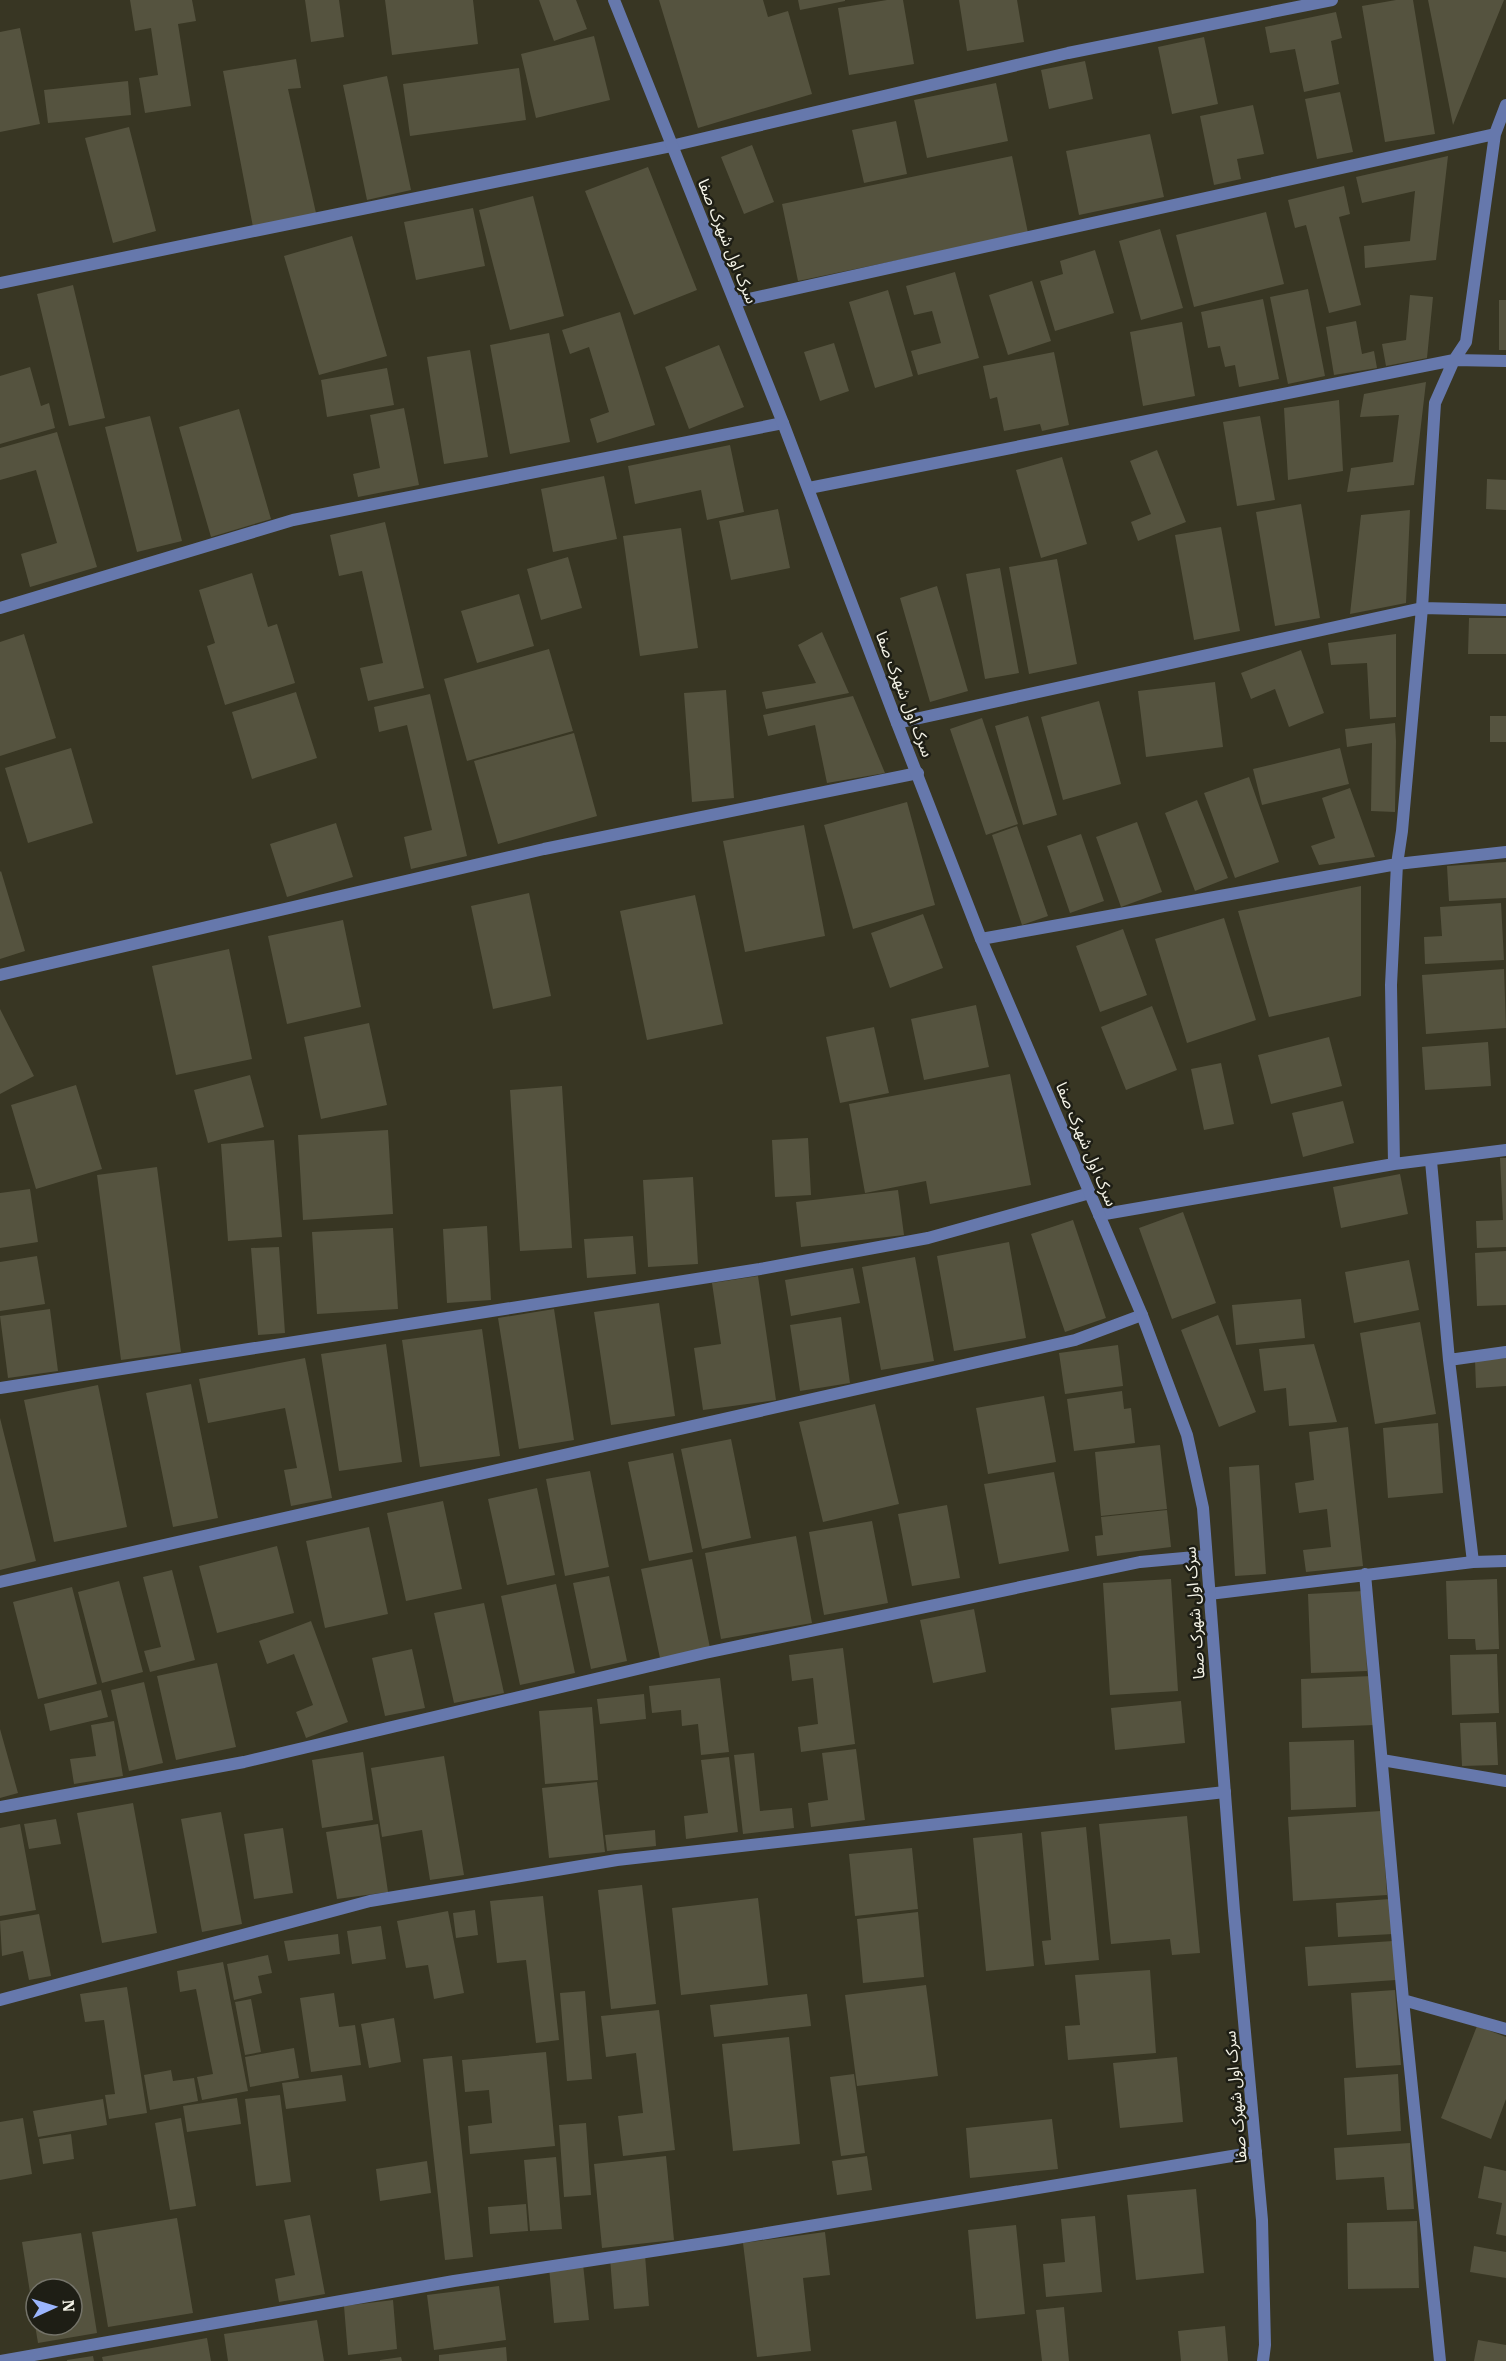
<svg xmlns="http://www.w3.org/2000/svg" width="1506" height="2361" font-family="'IBM Plex Serif','Noto Sans Arabic',serif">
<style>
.building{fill:#55533f}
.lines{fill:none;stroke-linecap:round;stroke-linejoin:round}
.minor{stroke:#6678ac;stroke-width:12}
.tertiary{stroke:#6678ac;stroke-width:12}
.labels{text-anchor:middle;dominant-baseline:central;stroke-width:5;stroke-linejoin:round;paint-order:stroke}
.street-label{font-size:16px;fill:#f4f3e7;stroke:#1e1e15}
</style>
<rect width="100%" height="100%" fill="#383623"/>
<path class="building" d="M130,0H192L196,21L178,24L191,106L145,113L139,78L158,75L151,28L135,31Z
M305,0H339L344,37L311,42Z
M385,0H473L478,44L392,55Z
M539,0H576L587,29L554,41Z
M659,0H763L768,17L788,11L812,94L698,128Z
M798,0H845V1L800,10Z
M887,0H903L914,64L849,75L838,8Z
M959,0H1017L1024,42L967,51Z
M1396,0H1413L1435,134L1385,142L1362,6Z
M1428,0H1504L1453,125Z
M1336,12L1342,38L1331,41L1339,84L1304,92L1295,49L1270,53L1265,27Z
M20,28L40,124L0,132V32Z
M594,36L610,100L536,118L521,54Z
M1204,37L1218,104L1172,114L1158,47Z
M296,59L301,88L288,89L316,213L253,227L223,71Z
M1085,61L1093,99L1049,109L1041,70Z
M519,68L526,120L410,136L403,84Z
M387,76L411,190L367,200L343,85Z
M128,81L131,115L48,123L44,90Z
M996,83L1008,141L927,158L914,100Z
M1340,92L1353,152L1317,159L1305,99Z
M1253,105L1264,154L1237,159L1241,179L1214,185L1200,116Z
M896,121L907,174L864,183L852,130Z
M129,127L156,231L113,243L85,138Z
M1150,134L1164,197L1079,215L1066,151Z
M752,145L774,202L744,214L721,157Z
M1012,156L1028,233L798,281L782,204Z
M1448,156L1436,260L1365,268L1364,246L1410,241L1415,191L1362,203L1356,177Z
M648,167L697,290L634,315L585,191Z
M1344,186L1350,214L1339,217L1361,305L1329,313L1306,225L1295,228L1288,200Z
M533,196L564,316L510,330L479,210Z
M473,208L485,266L416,280L404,222Z
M1266,212L1284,284L1194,307L1176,235Z
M1160,229L1183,308L1141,320L1119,241Z
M352,236L387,356L319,375L284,256Z
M1095,250L1114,313L1055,331L1040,281L1063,274L1060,261Z
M955,272L979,358L918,375L911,351L941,343L932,311L914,315L906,286Z
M1032,281L1051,341L1008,355L989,295Z
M73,285L105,418L69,426L37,294Z
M1308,289L1325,376L1288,384L1270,297Z
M888,290L913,376L875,388L849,302Z
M1410,295L1433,297L1427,358L1386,366L1382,344L1406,340Z
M1263,299L1279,379L1239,387L1235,365L1225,367L1220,346L1208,348L1201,312Z
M1499,300H1506V350H1499Z
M620,312L655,425L597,443L590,419L609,412L589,347L570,354L562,330Z
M1356,321L1362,354L1374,351L1377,368L1334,375L1326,327Z
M1182,322L1195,396L1143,406L1130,332Z
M549,333L570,442L510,454L490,345Z
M834,343L849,391L820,401L804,352Z
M719,345L744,407L689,429L665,367Z
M470,350L488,457L444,464L427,357Z
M1054,352L1069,425L1042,431L1040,424L1004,431L997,397L990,399L983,366Z
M30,367L41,406L49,403L55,428L0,444V376Z
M387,368L394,405L327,417L321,380Z
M1426,382L1414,485L1347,492L1351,468L1393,462L1399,415L1360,417L1364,394Z
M1339,400L1343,471L1288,480L1284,408Z
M404,408L419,485L358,497L353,474L380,468L370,415Z
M239,409L271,519L211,537L179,427Z
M150,416L182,541L137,552L105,427Z
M1260,416L1275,500L1237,506L1223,422Z
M57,432L97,567L30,587L21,554L57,543L36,470L0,480V448Z
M730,445L744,512L707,520L701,490L635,504L628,466Z
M1157,450L1186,522L1138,541L1131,522L1151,514L1130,461Z
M1062,457L1087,544L1041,558L1016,470Z
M604,476L617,539L553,552L541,489Z
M1487,479L1506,480V510L1486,509Z
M1301,504L1320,618L1275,626L1256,512Z
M778,509L790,568L731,580L719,521Z
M1410,510L1406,603L1350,614L1361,515Z
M385,522L424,688L368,701L360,668L383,663L362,571L339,576L330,535Z
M1221,527L1240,631L1194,640L1175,535Z
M681,528L698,648L640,656L623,536Z
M568,557L582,608L541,620L527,569Z
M1057,559L1077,664L1029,674L1009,567Z
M1000,568L1019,673L985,679L966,574Z
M252,573L268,627L277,624L295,683L225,705L207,646L215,643L199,590Z
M937,586L968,691L930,702L900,598Z
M519,594L534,646L477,663L461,611Z
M1469,618H1506V654H1468Z
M822,632L849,693L766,709L762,692L816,683L798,645Z
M24,634L56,738L0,756V642Z
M1396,634V717L1370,719L1367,663L1331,665L1328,643Z
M549,649L573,731L467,761L444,679Z
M1301,650L1324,713L1289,727L1275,689L1251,699L1241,673Z
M1215,682L1223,747L1146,757L1138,691Z
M726,690L734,798L692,802L684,693Z
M296,692L317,758L252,779L232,712Z
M430,694L467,856L411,869L404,837L432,830L407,725L379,732L374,707Z
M853,696L885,773L827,783L815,725L768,736L763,715Z
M1099,701L1121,784L1063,800L1041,717Z
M1028,716L1057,815L1023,825L995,726Z
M1490,716H1506V742H1490Z
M982,718L1018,824L986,835L950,729Z
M1395,723L1396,741L1395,812L1371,811L1372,743L1347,747L1345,729Z
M574,733L597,816L498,844L474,761Z
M71,748L93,823L28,843L5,768Z
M1340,748L1349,784L1262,805L1253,769Z
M1249,777L1279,862L1235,878L1204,793Z
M1350,788L1375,857L1319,865L1311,846L1335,838L1322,798Z
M1197,800L1228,878L1195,891L1165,813Z
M907,802L935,905L853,929L824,825Z
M1137,822L1162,892L1121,907L1096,837Z
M336,823L353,877L287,897L270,844Z
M804,825L825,936L745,952L723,841Z
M1017,826L1048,916L1022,925L992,835Z
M1081,834L1104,901L1070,913L1047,846Z
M1506,862V898L1449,901L1447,866Z
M1,871L25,951L0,959V872Z
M1361,886V996L1269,1017L1238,911Z
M529,893L551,996L493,1009L471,906Z
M695,895L723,1024L647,1040L620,911Z
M1501,903L1504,960L1425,964L1424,937L1442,936L1440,907Z
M923,914L943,968L890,988L871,933Z
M1224,918L1256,1020L1187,1043L1155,939Z
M343,920L361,1007L287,1024L268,936Z
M1123,929L1147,995L1100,1012L1076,946Z
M229,949L252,1059L176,1075L152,966Z
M1504,969L1506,1028L1426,1034L1422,975Z
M976,1005L989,1067L924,1080L911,1019Z
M1152,1006L1177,1070L1126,1090L1101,1027Z
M0,1009L34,1076L0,1094Z
M369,1023L387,1105L321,1119L304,1037Z
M874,1027L889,1093L840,1103L826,1037Z
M1329,1037L1342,1086L1271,1104L1258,1055Z
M1488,1042L1491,1086L1425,1090L1422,1047Z
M1221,1063L1234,1124L1204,1130L1191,1069Z
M1010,1074L1031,1185L930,1204L926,1181L865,1193L849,1104Z
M250,1075L264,1127L208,1143L194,1090Z
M76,1085L102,1169L36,1189L11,1105Z
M562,1086L572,1248L520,1251L510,1090Z
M1343,1101L1354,1143L1303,1157L1292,1113Z
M388,1130L393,1214L303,1220L298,1135Z
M808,1138L811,1195L775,1197L772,1140Z
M274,1140L282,1237L228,1241L221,1144Z
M1500,1158H1506V1247L1477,1248L1476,1221L1503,1220Z
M157,1167L181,1352L121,1360L97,1175Z
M1400,1174L1408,1214L1341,1228L1333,1187Z
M693,1177L698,1264L648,1267L643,1180Z
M30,1189L38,1242L0,1248V1193Z
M898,1190L904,1235L801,1247L796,1202Z
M1183,1212L1216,1303L1172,1319L1139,1228Z
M1073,1220L1106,1318L1065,1332L1031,1234Z
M487,1226L491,1300L447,1303L443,1229Z
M393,1228L398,1309L317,1314L312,1232Z
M633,1236L636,1274L587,1278L584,1239Z
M1009,1242L1026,1338L954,1351L937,1256Z
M279,1247L285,1333L258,1335L251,1248Z
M1506,1251V1305L1477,1306L1475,1253Z
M37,1256L45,1304L0,1311V1262Z
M915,1257L934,1361L881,1370L862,1267Z
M1409,1260L1419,1310L1354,1323L1345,1272Z
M853,1268L860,1303L791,1316L785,1280Z
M758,1276L776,1400L703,1410L694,1348L721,1344L712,1283Z
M1301,1299L1305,1338L1236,1345L1232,1305Z
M659,1303L675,1416L611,1425L594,1312Z
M50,1309L58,1371L8,1378L0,1316Z
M554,1309L574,1440L519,1449L498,1318Z
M1218,1315L1256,1412L1219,1427L1181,1330Z
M841,1317L850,1383L800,1391L790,1325Z
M1420,1322L1436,1414L1375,1424L1360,1333Z
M482,1329L500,1456L420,1467L402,1340Z
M386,1344L402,1462L339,1471L321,1354Z
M1314,1344L1337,1422L1289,1426L1286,1388L1264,1391L1259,1349Z
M1118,1345L1123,1386L1065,1394L1059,1353Z
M305,1358L332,1498L291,1506L284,1470L297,1468L285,1408L208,1423L199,1379Z
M1506,1358V1386L1476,1388L1475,1360Z
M191,1384L218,1518L173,1527L146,1393Z
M98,1385L127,1527L54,1542L24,1400Z
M1122,1391L1124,1409L1131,1408L1135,1443L1074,1451L1067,1399Z
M1044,1396L1056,1462L988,1474L976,1408Z
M875,1404L899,1504L823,1522L799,1422Z
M0,1418L36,1561L0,1570Z
M1438,1423L1443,1493L1388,1498L1383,1428Z
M1348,1427L1363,1566L1306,1572L1303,1550L1331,1547L1327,1509L1299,1513L1295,1483L1314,1480L1309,1432Z
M731,1439L751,1538L702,1549L681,1449Z
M1160,1445L1167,1509L1101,1516L1095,1452Z
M673,1453L693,1552L649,1561L628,1462Z
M1259,1465L1266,1574L1235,1576L1229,1467Z
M590,1471L609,1567L565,1576L546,1479Z
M1054,1472L1069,1551L999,1564L984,1484Z
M537,1488L555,1575L507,1585L488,1499Z
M443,1501L462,1589L406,1601L387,1513Z
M947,1505L960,1578L912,1586L898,1514Z
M1167,1510L1171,1547L1097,1556L1095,1536L1103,1535L1101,1517Z
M872,1521L888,1603L824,1615L809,1532Z
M369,1527L388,1614L325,1628L306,1541Z
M796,1536L812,1623L721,1639L705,1553Z
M277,1546L294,1613L217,1633L199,1566Z
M692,1559L710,1648L660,1658L641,1569Z
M172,1570L195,1660L150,1672L144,1651L161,1647L143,1577Z
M609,1576L627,1661L591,1669L573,1583Z
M1171,1579L1178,1691L1110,1695L1103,1583Z
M1497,1579L1499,1649L1476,1650L1475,1639H1448L1446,1581Z
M119,1581L143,1672L102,1683L78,1592Z
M556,1584L575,1673L520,1685L501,1596Z
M72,1587L97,1684L38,1699L13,1602Z
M1364,1591L1367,1671L1311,1673L1308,1594Z
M484,1603L504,1693L454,1703L434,1613Z
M974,1609L986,1672L933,1683L920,1620Z
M311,1621L348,1722L306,1738L296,1712L313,1705L294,1654L267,1664L259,1641Z
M843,1648L855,1744L801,1752L798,1727L818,1724L813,1678L792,1681L789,1655Z
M412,1649L425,1708L385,1716L372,1658Z
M1497,1654L1499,1713L1452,1715L1450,1655Z
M217,1663L236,1747L176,1760L157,1676Z
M1372,1676L1374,1725L1302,1728L1301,1679Z
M720,1678L729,1752L701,1755L698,1724L682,1726L681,1710L652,1713L649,1686Z
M144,1682L163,1763L129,1771L111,1690Z
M101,1690L108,1717L50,1731L44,1704Z
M644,1694L646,1719L600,1724L597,1699Z
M1181,1701L1185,1743L1115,1750L1111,1708Z
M592,1707L598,1780L545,1784L539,1711Z
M114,1721L123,1776L74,1784L70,1759L96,1756L91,1725Z
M1496,1722L1498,1765L1462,1766L1460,1723Z
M0,1729L18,1793L0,1798Z
M1354,1740L1356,1807L1291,1810L1289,1742Z
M856,1749L865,1820L811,1827L808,1803L828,1800L822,1753Z
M363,1752L373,1820L322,1828L312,1760Z
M754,1753L760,1811L792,1808L794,1828L743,1834L734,1755Z
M444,1756L464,1875L430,1880L422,1830L382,1837L371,1768Z
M729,1757L738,1832L686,1839L684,1816L708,1813L701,1760Z
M597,1782L605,1852L549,1858L542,1788Z
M133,1803L157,1933L102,1943L77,1813Z
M1381,1811L1387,1895L1293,1901L1288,1817Z
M221,1812L242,1924L202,1932L181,1819Z
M1187,1816L1200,1953L1172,1955L1170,1939L1111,1944L1099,1824Z
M56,1819L61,1844L29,1849L24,1824Z
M20,1824L36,1910L0,1916V1828Z
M378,1824L388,1892L337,1899L326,1832Z
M1086,1827L1099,1960L1045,1965L1042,1941L1051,1940L1041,1832Z
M283,1828L293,1893L254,1899L244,1834Z
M655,1830L656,1846L607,1851L605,1835Z
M1022,1833L1034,1966L986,1971L973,1838Z
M912,1848L918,1909L855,1916L849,1854Z
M642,1885L656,2004L611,2009L598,1890Z
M543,1896L559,2040L536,2043L526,1960L497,1963L490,1901Z
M758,1898L768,1985L681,1995L672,1908Z
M1390,1899L1393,1934L1338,1937L1336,1903Z
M475,1910L478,1935L456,1938L453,1913Z
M448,1911L464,1993L434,1999L428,1965L406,1968L397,1921Z
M918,1912L924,1977L863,1983L857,1919Z
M39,1914L51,1976L29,1980L23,1951L2,1956L0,1921Z
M381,1926L386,1959L352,1964L347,1931Z
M338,1934L340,1954L288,1961L284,1941Z
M1393,1941L1396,1980L1308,1986L1305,1947Z
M268,1955L272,1973L258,1976L262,1993L234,2000L227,1964Z
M223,1962L248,2091L202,2100L197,2077L213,2074L196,1989L180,1992L177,1971Z
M1150,1970L1156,2053L1068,2060L1065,2026L1080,2025L1075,1975Z
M926,1985L938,2076L857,2086L845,1995Z
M127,1987L147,2113L109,2119L105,2095L115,2094L104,2020L85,2022L80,1994Z
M1395,1990L1401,2065L1356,2068L1351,1993Z
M585,1991L592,2079L567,2081L560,1993Z
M334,1993L339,2027L355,2025L361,2065L311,2072L300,1998Z
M807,1994L811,2026L714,2037L710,2005Z
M251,1999L261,2052L245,2055L235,2002Z
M659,2010L675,2150L623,2156L618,2116L643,2113L636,2053L606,2057L601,2016Z
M394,2018L401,2062L369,2068L361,2024Z
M1477,2026L1506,2037V2099L1491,2139L1441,2118Z
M789,2037L800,2144L733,2151L722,2044Z
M294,2048L299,2078L250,2087L245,2057Z
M546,2052L555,2146L470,2154L468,2126L492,2123L489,2090L465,2092L462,2060Z
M452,2056L473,2257L445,2260L423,2059Z
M1177,2057L1183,2122L1120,2128L1113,2063Z
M171,2070L173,2081L194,2078L198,2101L150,2110L144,2075Z
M854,2074L865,2153L841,2156L830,2077Z
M1398,2074L1401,2131L1347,2135L1344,2078Z
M342,2075L346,2101L286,2109L282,2083Z
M280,2095L291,2182L256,2186L245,2099Z
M237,2098L241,2124L187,2132L183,2106Z
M103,2099L107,2125L38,2137L33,2111Z
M23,2118L32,2174L0,2180V2122Z
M181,2118L196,2206L170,2210L155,2123Z
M1052,2119L1058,2169L970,2178L966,2128Z
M586,2123L591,2195L564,2197L559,2125Z
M71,2134L74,2159L43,2164L39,2139Z
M1410,2143L1414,2209L1387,2210L1384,2177L1336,2180L1334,2148Z
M666,2156L674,2240L602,2248L594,2164Z
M867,2156L872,2190L837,2195L832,2161Z
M556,2157L562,2229L530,2231L524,2160Z
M427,2161L431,2193L380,2201L376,2169Z
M1484,2166L1506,2171V2236L1496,2234L1502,2203L1478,2198Z
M1196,2189L1204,2273L1136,2280L1127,2195Z
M526,2204L528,2231L490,2234L488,2207Z
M310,2215L325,2294L279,2302L275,2279L295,2275L284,2220Z
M1095,2216L1102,2292L1046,2297L1043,2264L1065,2262L1061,2219Z
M177,2218L193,2313L108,2327L92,2232Z
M1417,2221L1419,2288L1348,2289L1347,2223Z
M1016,2225L1025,2314L976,2319L968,2230Z
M825,2232L830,2275L803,2278L811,2351L757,2357L743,2243Z
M81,2233L97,2333L38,2343L35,2325H72V2289H36L35,2324L22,2242Z
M1474,2246L1506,2252V2278L1470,2272Z
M645,2255L649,2306L614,2309L610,2258Z
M583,2264L589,2320L554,2323L549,2267Z
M499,2286L506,2340L434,2350L427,2295Z
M393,2300L397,2349L348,2355L344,2306Z
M1064,2307L1069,2361H1042L1036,2310Z
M317,2320L324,2361H228L224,2334Z
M1225,2326L1228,2361H1181L1178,2331Z
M207,2338L211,2361H103L102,2357Z
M1478,2340L1506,2345V2361H1474Z
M506,2347L507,2361H439V2355Z
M93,2356L94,2361H67V2360Z
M401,2357L402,2361H380V2360Z"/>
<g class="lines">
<path class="minor" d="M0,283L671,146L1068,53L1332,0
M735,302L1495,134
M809,488L1454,360L1506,361
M0,608L293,520L783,423
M897,723L1422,608L1506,610
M981,939L1397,864L1506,852
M0,975L544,849L918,773
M1431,1161L1449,1360L1473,1562
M1394,1164L1391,985L1397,864L1402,831L1422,608L1435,403L1454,360L1466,342L1495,134L1506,105
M1099,1215L1394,1164L1506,1150
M1449,1360L1506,1352
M0,1388L760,1269L928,1238L1090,1193
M1365,1574L1403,2000L1440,2361
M0,1582L1075,1340L1142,1315
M1209,1594L1473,1562L1506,1561
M1382,1760L1506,1781
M0,1807L244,1762L705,1653L1140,1562L1206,1556
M0,2000L370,1901L617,1860L1225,1792
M1403,2000L1506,2029
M0,2361L454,2281L725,2240L1256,2152"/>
<path class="tertiary" d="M614,0L783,423L897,723L981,939L1142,1315L1187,1435L1203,1508L1234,1911L1262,2220L1265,2345L1263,2361"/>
</g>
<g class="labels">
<g class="street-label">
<text transform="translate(728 241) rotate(68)">سرک اول شهرک صفا</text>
<text transform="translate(905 694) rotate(69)">سرک اول شهرک صفا</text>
<text transform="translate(1087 1144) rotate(67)">سرک اول شهرک صفا</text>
<text transform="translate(1194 1613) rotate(-94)">سرک اول شهرک صفا</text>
<text transform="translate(1235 2097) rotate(-95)">سرک اول شهرک صفا</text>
</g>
</g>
<g transform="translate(54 2307) rotate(86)"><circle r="28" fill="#1e1e15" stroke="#747369" stroke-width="1.5"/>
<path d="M0-4.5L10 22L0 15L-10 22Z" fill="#9bb5fd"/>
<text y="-9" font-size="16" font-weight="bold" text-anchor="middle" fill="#f4f3e7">N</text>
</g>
</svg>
